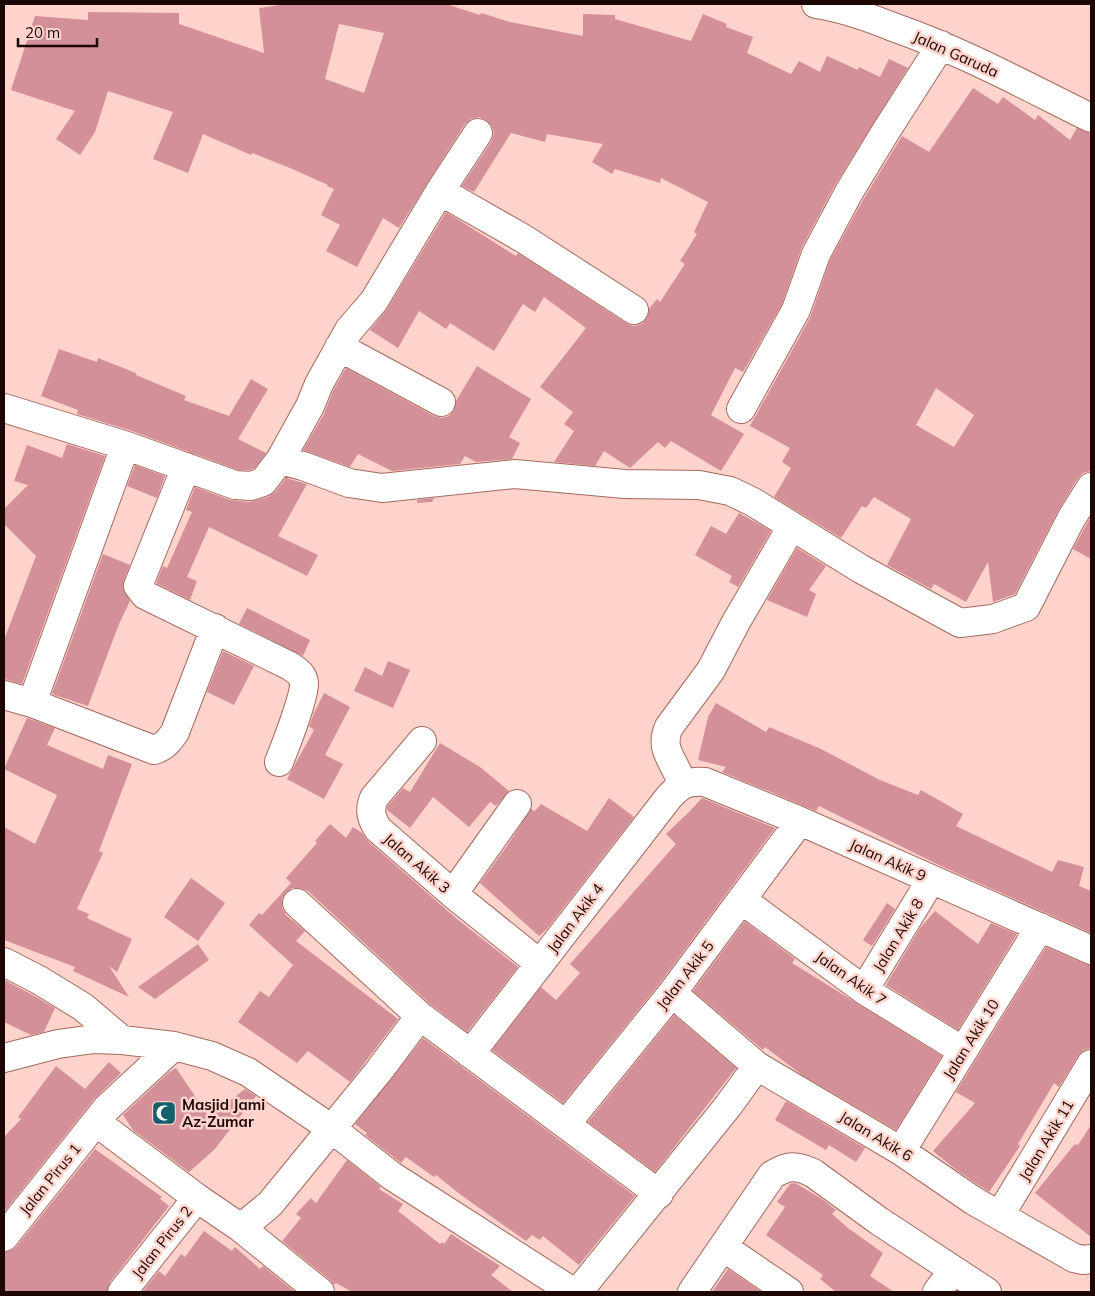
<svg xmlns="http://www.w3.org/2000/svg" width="1095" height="1296" font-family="Mulish,sans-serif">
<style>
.building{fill:#d39099;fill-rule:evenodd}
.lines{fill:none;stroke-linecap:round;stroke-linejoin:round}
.minor-casing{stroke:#a7695e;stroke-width:30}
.minor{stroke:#fff;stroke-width:28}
.labels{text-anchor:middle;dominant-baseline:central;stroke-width:5;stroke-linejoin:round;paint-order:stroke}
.street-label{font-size:15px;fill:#1d0704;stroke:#fdd3cb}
.poi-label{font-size:15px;font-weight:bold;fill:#1d0704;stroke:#fdd3cb;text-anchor:start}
</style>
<rect width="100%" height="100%" fill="#fdd3cb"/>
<path class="building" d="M287,4H446L480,15L481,13L510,22L583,36V14L615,15V19L691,41L703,14L727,24L726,27L753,37L747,53L791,74L799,61L820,72L827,56L858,70L859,67L880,77L889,59L908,68L835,185L802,247L782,304L743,372L735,368L711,415L744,434L721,471L671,441L665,448L658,442L630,468L604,451L595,466L554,462L574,431L564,424L573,412L540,387L586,328L544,297L535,312L523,304L494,351L450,323L446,329L419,311L398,348L370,330L387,309L446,212L516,256L518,253L626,323L634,326L642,324L647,318L649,309L657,299L660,302L685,264L680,261L697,234L694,232L708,202L661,178L660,183L615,169L612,174L592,162L603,144L547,134L545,142L511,133L474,192L462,186L491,142L494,133L492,126L486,120L479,117L471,119L465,124L399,228L383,218L357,267L326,251L340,225L321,215L334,189L327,186L328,185L290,168L252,153L251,155L203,134L188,173L153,159L173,112L108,91L95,132L80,155L56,139L75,111L11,90L35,16L88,20V12L179,13V24L264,53L259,8ZM339,24L384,33L364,93L325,79Z
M973,88L998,104L1003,97L1035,120L1038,115L1070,140L1077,128L1091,134V471L1083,473L1078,478L1058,511L1015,594L993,602L988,562L966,602L934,584L931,589L887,565L911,519L874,497L866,508L862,506L841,538L774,497L791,468L782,462L790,448L750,426L810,318L830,260L863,200L902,136L929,152ZM936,388L974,415L954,447L916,425Z
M59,349L97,362L98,358L136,373V375L186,396L184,400L229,416L251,379L268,389L238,439L266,453L254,469L249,470H238L132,431L77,414L78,410L41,396Z
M477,366L531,399L509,437L520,443L512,459L476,462L465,456L460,464L392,471L358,454L350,467L303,450L324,414L333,391L346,368L434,416L441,418L449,416L454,410L456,401Z
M67,444L105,456L22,684L4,679V640L36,556L4,524V509L28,485L14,481L27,445L62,458Z
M135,465L165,476L157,498L127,486Z
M286,478L307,484L278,536L318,555L307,576L209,527L187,577L197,581L190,600L156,583L163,566L167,568L192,512L186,510L195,487L230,500L250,502L268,497L275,492Z
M434,498L432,502L417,503V500Z
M739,513L771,531L738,587L729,582L732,576L695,555L711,526L726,534Z
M1091,516V559L1073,549Z
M797,548L826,566L809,590L816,594L807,617L767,600Z
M103,554L130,565L124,580L123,588L130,601L119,624L88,706L52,694Z
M247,608L310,640L303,656L239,624Z
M223,651L254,666L234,705L207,692Z
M388,661L410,670L393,708L354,691L365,667L382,676Z
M324,693L350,707L325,755L343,764L324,799L287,779L314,730L309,726L314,713Z
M716,703L766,732L769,727L821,749L880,780L918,795L921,790L963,814L956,826L1052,872L1058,860L1084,867L1079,886L1091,891V933L943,867L819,806L816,811L722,772L726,767L698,760L708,717Z
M27,718L55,728L47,745L103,769L108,755L132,764L99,851L103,853L77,909L89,914L87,918L132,939L117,972L109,966L129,997L73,971L75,967L4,940V827L35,844L57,795L4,769Z
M440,743L480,767L509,791L496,806L490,802L469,827L433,797L410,828L387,810V807L403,788L410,792Z
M609,798L634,817L547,929L539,936L480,883L507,846L531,809L535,811L541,804L587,831Z
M702,798L775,828L660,983L563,1103L492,1050L541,987L556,1000L580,973L570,964L676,844L666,834L689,812Z
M330,824L346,838L353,827L362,833L368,841L457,919L518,967L467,1032L430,1004L308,891L300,888H292L286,892L282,899V908L286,915L305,931L296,941L398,1019L350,1082L308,1051L297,1063L238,1022L260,991L269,997L293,965L249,925L259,913L262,915L291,883L286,878L317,843L315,841Z
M191,878L225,903L198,941L164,917Z
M887,903L895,909L872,946L863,940Z
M935,911L978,944L991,923L1017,934L958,1030L886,985L920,928Z
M745,921L795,959L792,963L942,1056L896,1130L802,1075L765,1047L763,1050L693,991Z
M198,944L209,960L155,999L138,987Z
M1046,947L1085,964L1091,965V1048L1084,1050L1078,1056L1059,1087L1054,1083L1018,1144L1020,1146L989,1192L955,1169L933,1151L975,1103L956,1092Z
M4,980L31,994L55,1008L44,1032L31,1035L4,1022Z
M674,1015L736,1068L655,1172L588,1122Z
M423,1038L635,1196L579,1265L543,1236L540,1240L532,1235L526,1241L461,1195L436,1175L434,1177L406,1157L401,1163L365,1135L367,1133L355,1124Z
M109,1062L121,1073L95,1098L4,1212V1137L21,1119L18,1117L56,1066L85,1089Z
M176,1068L209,1117L245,1089L256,1096L214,1150L189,1172L133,1130L123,1115L168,1073Z
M786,1101L865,1148L856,1162L829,1145L826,1150L775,1120Z
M1091,1125V1237L1035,1193L1075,1144L1078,1145Z
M95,1149L162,1197L160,1199L169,1206L110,1282L107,1292H4V1252L10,1251L16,1247Z
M347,1160L381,1187L379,1189L403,1204L398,1211L440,1244L442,1242L444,1244L451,1234L500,1266L491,1275L513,1292H352L336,1283L334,1285L330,1280L282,1241L301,1218L296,1214L311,1198L316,1203Z
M795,1183L822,1199L836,1210L832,1214L848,1228L883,1253L870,1276L894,1292H836L820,1279L823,1275L766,1235L785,1207L777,1202L790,1184Z
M204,1231L232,1251L235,1247L260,1269L263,1266L295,1292H142L159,1271L165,1276L181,1254L185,1257Z
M728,1269L762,1292H712Z"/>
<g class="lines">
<defs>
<path id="minor" d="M816,4C843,8 868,17 893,27C962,51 1026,86 1091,118
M440,191L524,239L634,310
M339,347L441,402
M4,408L127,446L120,460L32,703
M741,409L796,310L816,254L849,192L886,131L941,45
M127,446L235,485L251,486L263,482L280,460L310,406L319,384L349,330L374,301L440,191L478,133
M280,460L303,466L349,483L382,488L515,474L625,484L699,485L730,491L753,502L861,569L960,623L993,619L1026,607L1071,519L1091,487
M186,467L138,586L145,595L290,666C297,671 303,674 304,683C305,696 285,747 279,762
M4,695L32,703L154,750C164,747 169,741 175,732L215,628
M422,741L374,798C369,810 371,818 378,829L453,894L540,964
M682,784C676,762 658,750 669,727L711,670L736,622L792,526
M453,894L517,804
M742,900L864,990L963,1051
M297,903L420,1016
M4,962L39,980L83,1007L122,1040
M864,990L931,880
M672,993L757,1066L901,1151L974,1201L1074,1258L1083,1260L1091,1259
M470,1054L669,797C681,784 687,781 705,782L800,821L1091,950
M4,1058L58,1044L94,1039L122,1040L174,1046L212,1056L248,1072L332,1129L392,1176L573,1292
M96,1122L197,1198
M566,1124L672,993L800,821
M901,1151L1040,927
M1000,1215L1091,1064
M241,1228L320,1292
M4,1237L107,1108L174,1046
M723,1247L789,1292
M122,1292L197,1198L241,1228L270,1204L378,1072L420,1016L659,1194
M578,1292L728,1106L757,1066
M692,1292L772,1175C788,1165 796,1165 813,1173L879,1221L987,1292
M937,1292L953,1270"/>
</defs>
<use href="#minor" class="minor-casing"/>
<use href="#minor" class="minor"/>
</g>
<defs>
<symbol id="mosque-square" viewBox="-11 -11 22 22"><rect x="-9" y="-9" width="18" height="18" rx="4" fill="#14606c" stroke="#fdd3cb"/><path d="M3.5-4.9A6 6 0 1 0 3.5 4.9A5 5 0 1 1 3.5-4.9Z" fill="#fff"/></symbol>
</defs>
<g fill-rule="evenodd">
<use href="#mosque-square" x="150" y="1099" width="28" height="28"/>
</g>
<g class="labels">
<g class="street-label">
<text transform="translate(956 54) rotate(24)">Jalan Garuda</text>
<text transform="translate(888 860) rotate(24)">Jalan Akik 9</text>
<text transform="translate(417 863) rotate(41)">Jalan Akik 3</text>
<text transform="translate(575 918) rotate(-53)">Jalan Akik 4</text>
<text transform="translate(898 935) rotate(-59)">Jalan Akik 8</text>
<text transform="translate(685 975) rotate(-52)">Jalan Akik 5</text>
<text transform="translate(851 978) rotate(35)">Jalan Akik 7</text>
<text transform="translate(971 1039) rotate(-58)">Jalan Akik 10</text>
<text transform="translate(876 1136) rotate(31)">Jalan Akik 6</text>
<text transform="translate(1046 1140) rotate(-59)">Jalan Akik 11</text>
<text transform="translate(50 1179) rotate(-51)">Jalan Pirus 1</text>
<text transform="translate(162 1242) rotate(-52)">Jalan Pirus 2</text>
</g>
<g class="poi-label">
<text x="182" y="1104">Masjid Jami<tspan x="182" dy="17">Az-Zumar</tspan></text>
</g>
</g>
<rect width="1095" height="1296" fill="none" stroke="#1d0704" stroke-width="10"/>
<path d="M18 38v8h79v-8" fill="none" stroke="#1d0704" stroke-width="2.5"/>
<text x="25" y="38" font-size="15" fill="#1d0704" stroke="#fdd3cb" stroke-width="4" paint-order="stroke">20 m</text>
</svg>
